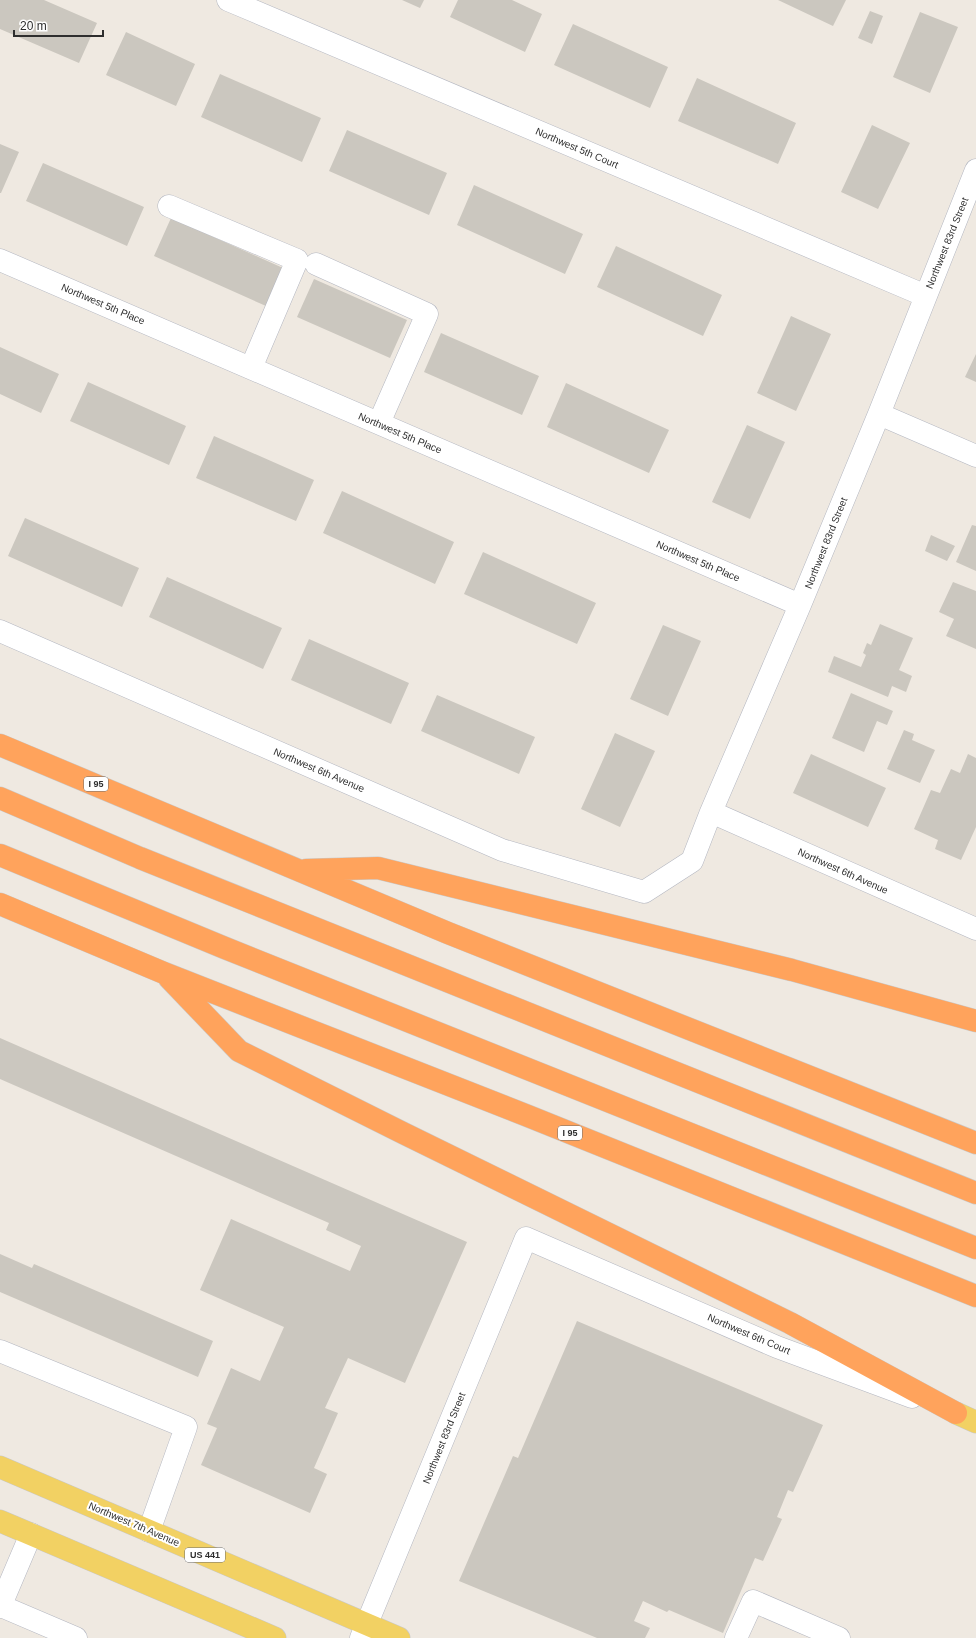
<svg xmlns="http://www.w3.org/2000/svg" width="976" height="1638" font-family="Arial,sans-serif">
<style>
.building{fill:#cbc7bf}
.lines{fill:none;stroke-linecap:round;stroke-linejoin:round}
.minor-casing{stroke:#b4b7c1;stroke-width:23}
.major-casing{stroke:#c9c9c9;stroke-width:23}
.highway-casing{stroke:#c9c9c9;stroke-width:23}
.minor{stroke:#fff;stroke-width:22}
.major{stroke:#f2d163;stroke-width:22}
.highway{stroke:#ffa35c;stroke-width:22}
.labels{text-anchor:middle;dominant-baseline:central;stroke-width:4;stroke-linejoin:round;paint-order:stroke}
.shield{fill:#fff;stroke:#6d6d6d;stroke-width:1}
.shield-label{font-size:9px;font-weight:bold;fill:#2e2e2e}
.street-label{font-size:10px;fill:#2e2e2e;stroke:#fff}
</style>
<rect width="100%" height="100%" fill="#efe9e1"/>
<path class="building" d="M0,0H44L97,23L79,63L0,29Z
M402,0H424L420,8Z
M458,0H512L542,14L525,52L450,17Z
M778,0H846L833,26Z
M870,11L883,16L872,44L858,38Z
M920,12L958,27L930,93L893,77Z
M573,24L668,67L650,108L554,65Z
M126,32L195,64L176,106L106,75Z
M220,74L321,118L302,162L201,117Z
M697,78L796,123L778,164L678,121Z
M872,125L910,143L878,209L841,192Z
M347,130L447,173L429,215L329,171Z
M0,144L19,152L1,193H0Z
M43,163L144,207L127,246L26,201Z
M474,185L583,234L565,274L457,225Z
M171,218L283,268L266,306L154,256Z
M616,246L722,295L703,336L597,287Z
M314,279L407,320L390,358L297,317Z
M791,316L831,334L796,411L757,393Z
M441,333L539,376L522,415L424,372Z
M0,347L59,374L41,413L0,394Z
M976,354V382L965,377Z
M88,382L186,426L169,465L70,421Z
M566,383L669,430L649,473L547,427Z
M747,425L785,442L750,519L712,502Z
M214,436L314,480L296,521L196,478Z
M342,491L454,542L435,584L323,533Z
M25,518L139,568L122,607L8,556Z
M972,525L976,526V571L956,562Z
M931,535L955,546L947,561L925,551Z
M483,552L596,603L577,644L464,594Z
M167,577L282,628L263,669L149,617Z
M953,582L976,591V649L946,636L954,619L939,612Z
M880,624L913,638L899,670L912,676L906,692L892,686L888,697L828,672L834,656L861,667L866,655L863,653L867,643L871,645Z
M663,625L701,641L668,716L630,699Z
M309,639L409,683L391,724L291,680Z
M851,693L893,711L887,725L877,721L864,752L832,738Z
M437,695L535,737L519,774L421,731Z
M904,730L914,734L912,740L935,750L920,783L887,769Z
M615,733L655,751L620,827L581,809Z
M811,754L886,788L868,827L793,793Z
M968,754L976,758V827L961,860L935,849L938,840L914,829L931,790L940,793L951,769L960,773Z
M0,1038L467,1242L405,1383L348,1358L325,1408L338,1413L314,1468L327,1474L310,1513L201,1465L217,1428L207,1424L231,1368L260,1381L284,1327L200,1290L231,1219L350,1271L361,1246L326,1230L329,1223L0,1079Z
M0,1254L32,1268L34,1264L213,1341L198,1377L0,1292Z
M577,1321L823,1425L793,1492L788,1490L777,1517L782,1519L763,1561L755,1558L723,1633L669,1610L667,1612L643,1601L634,1621L650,1628L645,1638H597L459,1581L513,1456L518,1458Z"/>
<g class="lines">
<defs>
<path id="minor" d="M228,0L926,296
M169,206L297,260L251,368
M0,260L800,605
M316,264L427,314L379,423
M879,414L976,456
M0,631L502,850L644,892L692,861L711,812L800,605L879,414L976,170
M711,812L976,929
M0,1351L186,1427L149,1531
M1,1606L76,1638
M0,1607L31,1534
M361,1638L526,1238L777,1347L912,1397
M736,1638L753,1601L839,1638"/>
<path id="major" d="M956,1413L976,1422
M0,1467L399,1638
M0,1521L275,1638"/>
<path id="highway" d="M0,745L448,933L976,1143
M0,798L140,858L976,1193
M0,855L225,948L976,1248
M306,870L378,868L792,970L976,1021
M0,904L164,973L528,1116L976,1296
M169,978L239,1051L403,1133L790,1323L956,1413"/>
</defs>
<use href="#minor" class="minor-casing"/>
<use href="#major" class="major-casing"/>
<use href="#highway" class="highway-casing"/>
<use href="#minor" class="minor"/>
<use href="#major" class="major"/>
<use href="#highway" class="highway"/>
</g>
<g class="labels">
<g class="shield">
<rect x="84" y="777" width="24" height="14" rx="3"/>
<rect x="558" y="1126" width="24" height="14" rx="3"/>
<rect x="185" y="1548" width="40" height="14" rx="3"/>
</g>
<g class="shield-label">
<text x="96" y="784">I 95</text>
<text x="570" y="1133">I 95</text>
<text x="205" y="1555">US 441</text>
</g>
<g class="street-label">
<text transform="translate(577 148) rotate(23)">Northwest 5th Court</text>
<text transform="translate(947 243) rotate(-68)">Northwest 83rd Street</text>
<text transform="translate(103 304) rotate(23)">Northwest 5th Place</text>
<text transform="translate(400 433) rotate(23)">Northwest 5th Place</text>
<text transform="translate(826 543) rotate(-68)">Northwest 83rd Street</text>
<text transform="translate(698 561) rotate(23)">Northwest 5th Place</text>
<text transform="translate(319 770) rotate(23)">Northwest 6th Avenue</text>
<text transform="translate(843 871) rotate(24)">Northwest 6th Avenue</text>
<text transform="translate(749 1334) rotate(23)">Northwest 6th Court</text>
<text transform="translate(444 1438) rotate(-68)">Northwest 83rd Street</text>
<text transform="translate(134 1524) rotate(23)">Northwest 7th Avenue</text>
</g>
</g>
<path d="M14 30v6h89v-6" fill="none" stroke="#2e2e2e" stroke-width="2"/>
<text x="20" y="30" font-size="12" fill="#2e2e2e" stroke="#ffffff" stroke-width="3" paint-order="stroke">20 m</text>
</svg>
